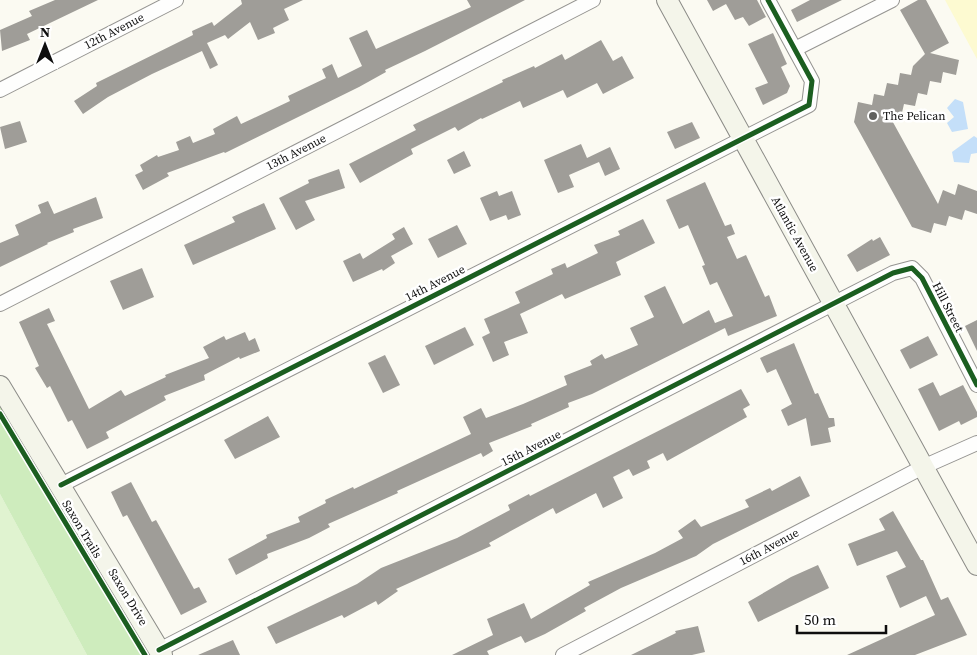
<svg xmlns="http://www.w3.org/2000/svg" width="977" height="655" font-family="'Source Serif 4',serif">
<style>
.green{fill:#e0f3d0}
.forest{fill:#ceecbd}
.sand{fill:#fdfad1}
.water{fill:#c4dff9}
.building{fill:#9f9d98}
.lines{fill:none;stroke-linecap:round;stroke-linejoin:round}
.street-casing{stroke:#959491;stroke-width:16}
.secondary-casing{stroke:#8b8b87;stroke-width:22}
.street{stroke:#fefefd;stroke-width:14}
.secondary{stroke:#f4f5ea;stroke-width:20}
.cycleway-casing{stroke:#fff;stroke-width:8}
.cycleway{stroke:#1b5e20;stroke-width:5}
.poi-dot{fill:#61615e;stroke:#fff;stroke-width:2}
.labels{text-anchor:middle;dominant-baseline:central;stroke-width:5;stroke-linejoin:round;paint-order:stroke}
.street-label{font-size:12px;fill:#0e0e0e;stroke:#fff}
.poi-label{font-size:12px;fill:#0e0e0e;stroke:#fff;text-anchor:start}
</style>
<rect width="100%" height="100%" fill="#fbfaf2"/>
<path class="green" d="M0,494L87,655H0Z"/>
<path class="forest" d="M0,386L162,655H87L0,494Z"/>
<path class="sand" d="M945,0H977V59Z"/>
<path class="water" d="M955,99L963,102L968,129L952,132L947,123L954,117L947,108Z
M974,136L977,138V153L971,154L969,163L954,162L952,152Z"/>
<path class="building" d="M55,0H98L27,34L30,40L2,51L0,30L32,16L29,11Z
M241,0H303L284,9L289,20L273,28L275,33L258,40L250,22L228,39L225,35L207,43L218,65L210,69L202,51L152,74L108,97L83,114L74,101L97,86L96,83L193,35L192,31L212,22L214,26L242,4Z
M467,0H525L425,51L385,70L386,72L359,87L225,153L224,152L167,173L169,176L143,190L135,175L143,171L140,165L157,155L158,157L179,150L176,142L190,136L193,143L215,134L213,129L237,116L241,124L290,101L288,96L326,78L322,69L332,64L338,78L362,66L349,38L367,30L376,49L471,7Z
M707,0H757L766,17L749,26L743,17L735,20L726,4L713,11Z
M810,0H842L797,22L791,10Z
M918,0H926L949,43L930,53L959,60L956,75L943,72L941,83L930,81L927,95L918,93L915,106L904,104L901,117L889,115L938,204L943,190L955,195L958,184L977,191V214L965,210L962,220L949,216L946,226L934,223L931,233L912,227L854,122L858,102L872,105L874,94L884,96L887,83L898,85L900,73L911,75L913,66L925,54L900,10Z
M773,33L787,64L781,67L790,86L787,93L763,105L755,88L768,83L748,44Z
M601,40L613,61L622,56L634,78L603,94L597,83L567,98L563,90L523,108L520,101L482,119L481,118L458,131L455,127L411,149L413,154L360,183L349,164L416,130L413,125L503,82L502,80L534,66L535,68L562,54L565,60Z
M20,121L27,142L5,149L0,127Z
M692,122L700,138L675,149L667,132Z
M581,144L587,158L610,147L620,169L605,176L599,162L569,175L574,187L558,193L544,160Z
M464,151L471,166L454,174L447,160Z
M339,169L345,188L305,201L315,220L296,230L279,198L309,183L308,180Z
M705,182L725,226L731,224L735,234L727,237L737,259L746,255L765,297L769,295L777,316L728,336L725,328L592,394L568,403L569,407L531,424L532,426L489,443L493,451L483,457L481,453L397,491L398,493L328,524L330,527L309,538L267,554L268,558L236,575L228,559L267,538L266,535L300,522L298,517L326,503L325,500L353,487L354,489L471,434L463,417L481,408L486,418L523,404L567,385L564,376L592,365L590,361L602,354L605,359L638,345L630,328L654,317L644,296L665,286L683,324L709,310L715,323L733,316L717,282L710,285L702,266L705,265L688,225L679,229L666,200Z
M497,191L499,196L512,191L521,215L508,220L506,215L490,221L480,198Z
M96,197L103,218L73,229L74,232L47,243L48,244L0,267V243L19,235L15,225L41,213L38,205L48,201L54,214Z
M264,203L276,229L193,265L184,245L235,222L232,217Z
M643,219L655,243L616,262L621,275L565,299L562,294L520,314L528,333L504,342L509,355L493,362L482,337L490,333L484,319L520,303L515,292L553,274L551,269L565,263L567,268L598,253L594,245L620,235L618,231Z
M457,225L467,244L438,258L428,239Z
M404,227L413,244L391,256L395,263L383,271L382,269L353,282L343,261L360,253L363,259L395,239L392,234Z
M880,237L890,255L857,272L847,255L872,239L873,241Z
M142,268L154,297L123,310L110,281Z
M49,308L55,321L47,324L89,409L121,390L125,396L166,377L165,375L209,358L203,347L224,336L226,340L245,332L249,341L255,338L260,351L240,359L239,357L204,375L205,380L164,396L166,400L106,432L109,438L87,449L72,420L68,422L50,386L47,388L35,368L39,366L19,322Z
M977,320V351L965,326Z
M465,327L474,345L434,365L425,346Z
M928,336L938,355L910,369L900,350Z
M794,343L815,394L818,393L829,418H834L835,426L828,428L831,442L811,446L806,418L788,426L781,410L792,404L776,369L767,373L760,358Z
M385,355L400,385L383,393L368,363Z
M933,382L940,396L963,385L977,412V417L961,425L959,421L939,431L918,389Z
M741,389L750,405L743,409L747,417L667,461L663,453L647,461L650,468L633,476L629,469L613,477L623,498L603,508L596,493L556,514L553,508L489,543L491,546L396,589L398,591L378,605L376,601L344,618L342,615L276,644L267,627L357,584L381,568L457,538L510,510L508,505L529,494L530,496Z
M268,416L280,437L235,459L224,440Z
M800,476L810,496L713,544L696,556L621,588L584,608L586,611L545,634L525,643L521,636L487,651L489,655H452L493,635L487,619L524,603L531,619L590,585L588,582L655,553L683,538L678,531L695,519L701,527L749,507L745,500L770,488L772,491Z
M131,482L152,522L156,520L194,589L199,587L207,602L181,615L127,515L123,517L111,492Z
M893,511L921,560H923L941,600L948,597L967,635L915,655H847L935,615L926,596L900,608L886,576L906,567L897,551L857,566L848,544L885,530L879,519Z
M818,565L829,588L758,622L748,602L791,577Z
M698,626L705,652L692,655H631L676,633L675,631Z
M233,640L240,655H198Z"/>
<g class="lines">
<defs>
<path id="street" d="M795,49L892,0
M0,90L176,0
M0,304L593,0
M61,485L809,105L812,81L768,0
M159,650L893,273L912,268L922,278L977,385
M563,655L923,467L977,443"/>
<path id="secondary" d="M667,0L977,565
M0,386L162,655"/>
</defs>
<use href="#street" class="street-casing"/>
<use href="#secondary" class="secondary-casing"/>
<use href="#street" class="street"/>
<use href="#secondary" class="secondary"/>
<defs>
<path id="cycleway" d="M0,414L145,655
M61,485L809,105L812,81L768,0
M159,650L893,273L912,268L922,278L977,385"/>
</defs>
<use href="#cycleway" class="cycleway-casing"/>
<use href="#cycleway" class="cycleway"/>
</g>
<circle class="poi-dot" cx="873" cy="116" r="5"/>
<g class="labels">
<g class="street-label">
<text transform="translate(114 31) rotate(-27)">12th Avenue</text>
<text transform="translate(296 152) rotate(-27)">13th Avenue</text>
<text transform="translate(795 234) rotate(61)">Atlantic Avenue</text>
<text transform="translate(435 283) rotate(-27)">14th Avenue</text>
<text transform="translate(948 307) rotate(63)">Hill Street</text>
<text transform="translate(531 448) rotate(-27)">15th Avenue</text>
<text transform="translate(82 529) rotate(59)">Saxon Trails</text>
<text transform="translate(769 547) rotate(-28)">16th Avenue</text>
<text transform="translate(128 597) rotate(59)">Saxon Drive</text>
</g>
<g class="poi-label">
<text x="883" y="116">The Pelican</text>
</g>
</g>
<g transform="translate(45 45)" stroke="#ffffff" stroke-width="4" paint-order="stroke">
<path d="M0-4L9 19L0 12L-9 19Z" fill="#0e0e0e"/>
<text y="-8" font-size="14" font-weight="bold" text-anchor="middle" fill="#0e0e0e">N</text>
</g>
<path d="M797 625v8h89v-8" fill="none" stroke="#0e0e0e" stroke-width="2.5"/>
<text x="804" y="625" font-size="15" fill="#0e0e0e" stroke="#ffffff" stroke-width="4" paint-order="stroke">50 m</text>
</svg>
